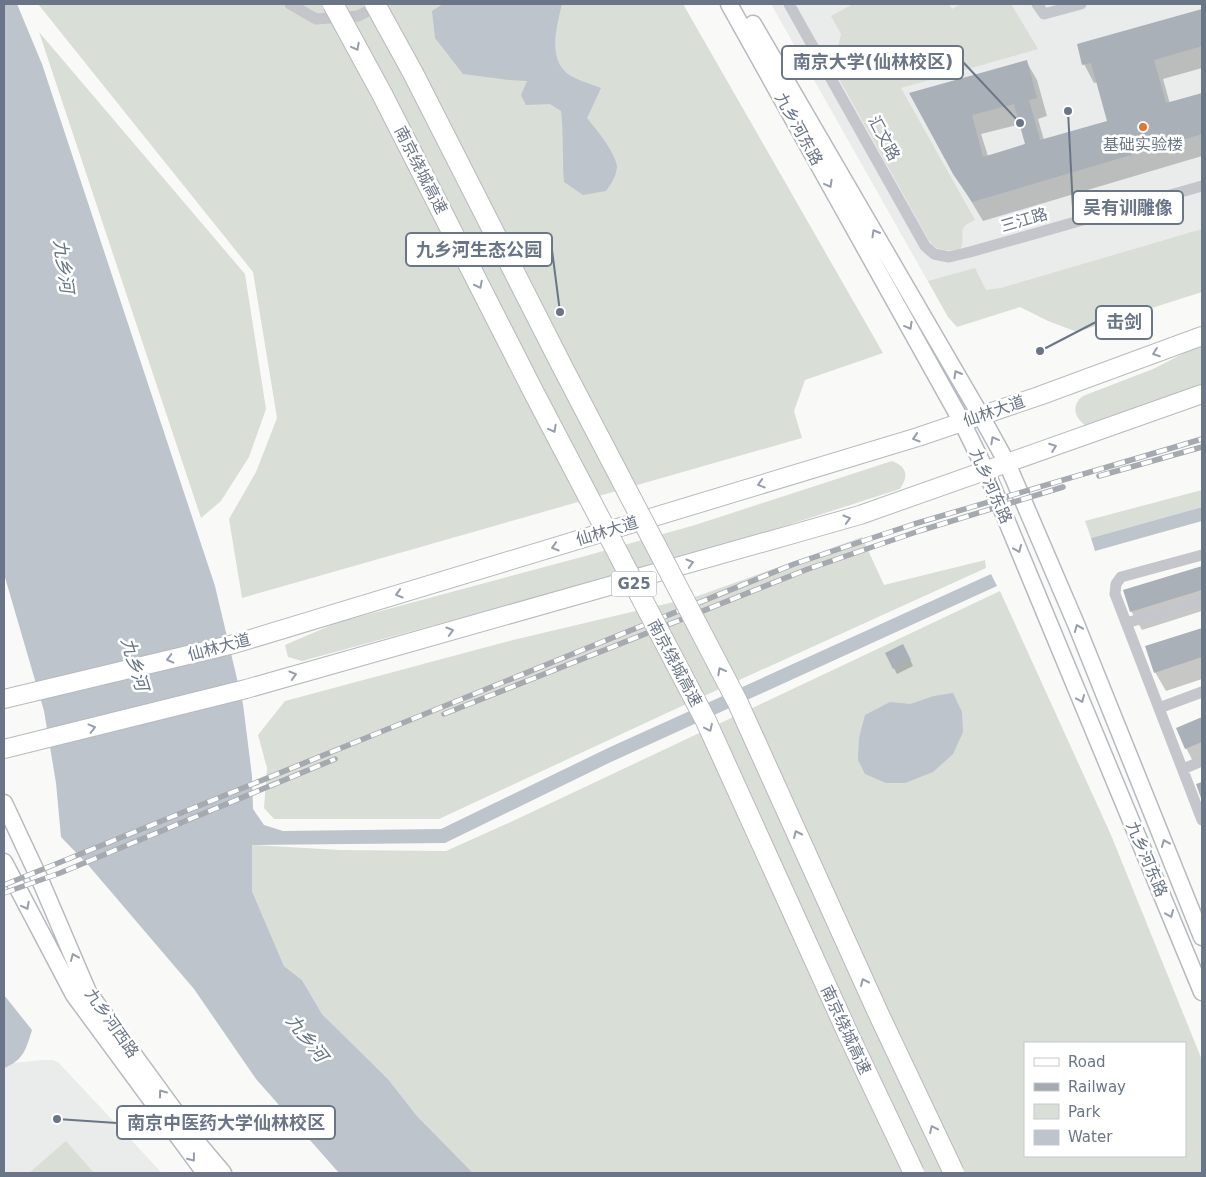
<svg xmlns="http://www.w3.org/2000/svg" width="1206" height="1177" font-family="'DejaVu Sans','Noto Sans SC',sans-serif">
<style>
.built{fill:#eaebeb}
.green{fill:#d9ded7;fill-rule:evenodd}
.water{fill:#bdc4cb}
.shadow{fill:#0003;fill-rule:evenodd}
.building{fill:#aab0b8;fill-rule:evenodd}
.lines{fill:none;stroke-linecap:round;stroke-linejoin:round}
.secondary-casing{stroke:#b6bac0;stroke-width:19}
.primary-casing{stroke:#b7babf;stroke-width:20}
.street{stroke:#c4c6cb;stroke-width:11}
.secondary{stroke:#fff;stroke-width:16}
.primary{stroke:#fff;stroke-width:18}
.rail-casing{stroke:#a5a9b0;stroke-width:5.5}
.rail{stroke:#fff;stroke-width:4;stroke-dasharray:11;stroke-linecap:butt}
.highway-bridge-casing{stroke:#b7b9be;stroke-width:22;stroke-linecap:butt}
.highway-bridge{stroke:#fff;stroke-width:20}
.oneway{stroke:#979eab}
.poi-dot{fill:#dc7a35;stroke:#fff;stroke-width:2}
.labels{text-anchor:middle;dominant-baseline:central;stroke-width:5;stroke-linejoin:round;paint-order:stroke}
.shield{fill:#fff;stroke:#979eab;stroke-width:1}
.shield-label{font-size:15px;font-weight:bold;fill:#6a7587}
.street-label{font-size:16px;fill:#6a7587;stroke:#fff}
.poi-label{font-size:16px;fill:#6a7587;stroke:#fff}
.water-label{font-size:18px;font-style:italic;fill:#667582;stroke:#fff}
.leader{fill:none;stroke:#6a7587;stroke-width:2}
.callout-dot{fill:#6a7587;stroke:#fff;stroke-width:2}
.callout{fill:#fff;stroke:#6a7587;stroke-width:2}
.callout-label{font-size:18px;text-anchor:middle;font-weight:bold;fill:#6a7587}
</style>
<rect width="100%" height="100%" fill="#f9faf8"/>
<path class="built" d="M771,4H1202V242L948,317Z
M42,1060H52L58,1062L162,1173H4V1064Z"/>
<path class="green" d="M38,4H683L883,353L805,380L794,411L802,438L242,598L229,519L256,472L277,418L253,272Z
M853,4H949L952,9L961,4H1011L1038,49L901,88L975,220C955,228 966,233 961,248C955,252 942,251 935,247C932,245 929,240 927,237L833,68L841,34L831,16Z
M39,32L245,274L266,409L249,457L221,501L201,518Z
M1202,229V292L1077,332L1048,321L1020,307L957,327L948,317L928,281L975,268L986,290L1001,288Z
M1202,344V384L1092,425H1085C1074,417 1071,405 1083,396L1153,369Z
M892,461C907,467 909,475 900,489L704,552L302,661L288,657L285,645L336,623L589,555L695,525Z
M1202,490V507L1091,538L1085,521Z
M862,537L884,585L985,560L986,568L669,712L439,819H274L264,808L267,768L258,735L285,701L513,640L695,597Z
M1000,591L1111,835L1202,1060V1173H473L417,1116L388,1079L322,1014L302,980L284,966L252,891V845L340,850L446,851L515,820ZM1025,1043H1185V1156H1025Z
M66,1141L94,1173H29Z"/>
<path class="water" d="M4,4H17L42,64L215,586L243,704L252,776L253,809L264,825L283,831L441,829L608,748L991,574L997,586L611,762L445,843L252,845V891L284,966L302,980L322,1014L388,1079L417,1116L473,1173H339L256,1079L194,989L89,866L61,837L56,783L44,711L4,574Z
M443,4H562C557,26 546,61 571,76C580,81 591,84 601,88L587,118C596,129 615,152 617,166C617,175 611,184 606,191L583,195L564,182C562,158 564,135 561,111L550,104L526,105L521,95L527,81L509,80L463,74L435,38L432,11Z
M1202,507V521L1095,551L1091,538Z
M953,693L962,712L963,732L953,754L933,772L905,783H886L865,774L858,760L859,738L865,715L890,702L910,704L934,696Z
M4,995L32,1030C26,1049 24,1060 4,1068Z"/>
<path class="shadow" d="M1202,10V68L1163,79L1170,104L1202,95V156L983,221L955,174L911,93L1026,61L1037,80L1047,116L1038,119L1044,140L1109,122L1098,82L1094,83L1084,64L1078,45ZM1021,124L1027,145L988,156L981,134Z
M1202,567V611L1142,630L1131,611L1124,590Z
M1202,629V679L1166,691L1155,672L1147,647Z
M906,651L913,666L897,674L886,653Z
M1202,719V765L1196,767L1186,748L1178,728Z"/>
<path class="building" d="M1202,9V46L1154,60L1166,103L1202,93V134L972,202L953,174L909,93L1027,60L1037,98L1029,100L1040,140L1107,121L1091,63L1082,65L1077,44ZM1014,104L1025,144L983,157L972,115Z
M1202,566V590L1130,612L1123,590Z
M1202,628V657L1154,673L1145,646Z
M903,644L911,660L893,669L885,653Z
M1202,717V742L1185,749L1176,728Z
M1202,782V801L1196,784Z"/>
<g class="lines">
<defs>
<path id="secondary" d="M729,4L962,422L986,471L1202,992
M753,24L981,416L1007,463L1076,624L1202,937
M4,803L41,882L88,992L201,1147L223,1173
M4,862L74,995L205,1173"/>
<path id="primary" d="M4,699L234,644L918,437L1039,396L1202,336
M4,749L246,689L860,515L1202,394"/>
</defs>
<use href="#secondary" class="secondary-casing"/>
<use href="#primary" class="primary-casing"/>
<path class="street" d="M290,4L316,19L358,16L381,4
M789,4L925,246L934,254L949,257L970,252L1202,186
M1037,4L1044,14L1081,4
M1202,555L1121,577L1116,584L1115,594L1202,820
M1126,623L1202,601
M1159,708L1202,692
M1183,769L1202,761"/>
<use href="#secondary" class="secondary"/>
<use href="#primary" class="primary"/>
<defs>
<path id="rail" d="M1099,476L1202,447
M444,714L808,569L919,531L1063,487
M4,885L794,564L914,524L1202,439
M4,893L60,873L335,759"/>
</defs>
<use href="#rail" class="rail-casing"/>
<use href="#rail" class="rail"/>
<defs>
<path id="highway-bridge" d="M333,4L382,94L533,391L706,721L849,1036L914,1173
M375,4L413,73L564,370L737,701L880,1017L954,1173"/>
</defs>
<use href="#highway-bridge" class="highway-bridge-casing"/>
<use href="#highway-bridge" class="highway-bridge"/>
</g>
<defs><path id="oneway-chevron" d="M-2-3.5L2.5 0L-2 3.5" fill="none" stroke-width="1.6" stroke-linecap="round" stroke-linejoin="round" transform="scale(1.25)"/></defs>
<g class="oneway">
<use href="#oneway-chevron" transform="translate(356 47) rotate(62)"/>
<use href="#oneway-chevron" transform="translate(829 184) rotate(61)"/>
<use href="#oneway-chevron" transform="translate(875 233) rotate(-120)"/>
<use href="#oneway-chevron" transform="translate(479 285) rotate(63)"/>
<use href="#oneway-chevron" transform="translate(909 326) rotate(61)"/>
<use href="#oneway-chevron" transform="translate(1156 353) rotate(160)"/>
<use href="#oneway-chevron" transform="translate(957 374) rotate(-120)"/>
<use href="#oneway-chevron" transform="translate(553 429) rotate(62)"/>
<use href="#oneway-chevron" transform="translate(916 438) rotate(163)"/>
<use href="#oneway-chevron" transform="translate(994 440) rotate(-119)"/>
<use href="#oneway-chevron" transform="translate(1053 447) rotate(-20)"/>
<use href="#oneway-chevron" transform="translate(761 484) rotate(163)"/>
<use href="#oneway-chevron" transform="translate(847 519) rotate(-16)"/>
<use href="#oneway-chevron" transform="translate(555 547) rotate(163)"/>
<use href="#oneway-chevron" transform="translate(1018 549) rotate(67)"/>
<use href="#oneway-chevron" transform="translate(690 563) rotate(-16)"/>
<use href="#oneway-chevron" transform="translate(399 594) rotate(163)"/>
<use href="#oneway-chevron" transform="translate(1078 628) rotate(-112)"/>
<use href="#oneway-chevron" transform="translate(450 631) rotate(-16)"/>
<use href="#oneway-chevron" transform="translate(170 659) rotate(166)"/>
<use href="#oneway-chevron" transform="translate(721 671) rotate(-118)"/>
<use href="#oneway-chevron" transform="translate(293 675) rotate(-16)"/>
<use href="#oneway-chevron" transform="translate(1081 699) rotate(67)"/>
<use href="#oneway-chevron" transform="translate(92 728) rotate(-14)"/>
<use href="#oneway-chevron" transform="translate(709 728) rotate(65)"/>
<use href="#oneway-chevron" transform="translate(797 834) rotate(-114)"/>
<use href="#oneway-chevron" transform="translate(1165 843) rotate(-112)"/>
<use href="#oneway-chevron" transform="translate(26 906) rotate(62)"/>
<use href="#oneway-chevron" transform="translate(1170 914) rotate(67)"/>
<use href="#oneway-chevron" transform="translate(74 957) rotate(-113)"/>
<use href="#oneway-chevron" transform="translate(864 982) rotate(-114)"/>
<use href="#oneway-chevron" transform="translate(162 1093) rotate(-126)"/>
<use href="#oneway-chevron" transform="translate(933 1129) rotate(-115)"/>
<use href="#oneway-chevron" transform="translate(192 1158) rotate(52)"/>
</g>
<circle class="poi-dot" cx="1143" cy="127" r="5"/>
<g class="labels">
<rect class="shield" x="611.5" y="571.5" width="45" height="25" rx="4"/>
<g class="shield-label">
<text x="634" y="584">G25</text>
</g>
<g class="street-label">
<text transform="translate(799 129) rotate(61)">九乡河东路</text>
<text transform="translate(884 138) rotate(62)">汇文路</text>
<text transform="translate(421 170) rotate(63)">南京绕城高速</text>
<text transform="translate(1024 220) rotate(-16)">三江路</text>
<text transform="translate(994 411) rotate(-19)">仙林大道</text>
<text transform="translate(991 486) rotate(66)">九乡河东路</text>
<text transform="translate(607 531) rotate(-17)">仙林大道</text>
<text transform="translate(219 647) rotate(-15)">仙林大道</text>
<text transform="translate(675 663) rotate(62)">南京绕城高速</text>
<text transform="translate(1147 859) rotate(67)">九乡河东路</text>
<text transform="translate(112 1023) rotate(55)">九乡河西路</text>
<text transform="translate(846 1030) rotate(65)">南京绕城高速</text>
</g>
<g class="poi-label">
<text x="1143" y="144">基础实验楼</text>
</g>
<g class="water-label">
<text transform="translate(64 266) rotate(82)">九乡河</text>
<text transform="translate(135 664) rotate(73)">九乡河</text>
<text transform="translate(307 1038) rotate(52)">九乡河</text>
</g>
</g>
<path class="leader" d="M1020 123L963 62M1068 111L1073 208M560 312L552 250M1040 351L1096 322M57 1119L117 1123"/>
<g class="callout-dot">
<circle cx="1020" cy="123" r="5"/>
<circle cx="1068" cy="111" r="5"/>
<circle cx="560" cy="312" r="5"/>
<circle cx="1040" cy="351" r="5"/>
<circle cx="57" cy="1119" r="5"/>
</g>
<g class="callout">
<rect x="782" y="46" width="181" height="33" rx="5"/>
<rect x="1073" y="191" width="110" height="33" rx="5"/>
<rect x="406" y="233" width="146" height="33" rx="5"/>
<rect x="1096" y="306" width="56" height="33" rx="5"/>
<rect x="117" y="1106" width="218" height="33" rx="5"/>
</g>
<g class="callout-label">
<text x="873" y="68">南京大学(仙林校区)</text>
<text x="1128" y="214">吴有训雕像</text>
<text x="479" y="256">九乡河生态公园</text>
<text x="1124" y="328">击剑</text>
<text x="226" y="1129">南京中医药大学仙林校区</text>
</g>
<rect width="1206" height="1177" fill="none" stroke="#6a7587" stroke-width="10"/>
<rect x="1024" y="1042" width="162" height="115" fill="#ffffff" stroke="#c3c8cf"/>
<rect x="1034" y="1058" width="25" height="8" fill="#ffffff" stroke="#c3c8cf"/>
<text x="1068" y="1067" font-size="15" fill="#6a7587">Road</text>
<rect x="1034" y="1083" width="25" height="8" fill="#a5a9b0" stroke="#c3c8cf"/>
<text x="1068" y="1092" font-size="15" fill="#6a7587">Railway</text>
<rect x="1034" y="1104" width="25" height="15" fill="#d9ded7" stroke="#c3c8cf"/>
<text x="1068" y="1117" font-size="15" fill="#6a7587">Park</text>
<rect x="1034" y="1130" width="25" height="15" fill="#bdc4cb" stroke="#c3c8cf"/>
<text x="1068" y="1142" font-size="15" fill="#6a7587">Water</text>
</svg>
